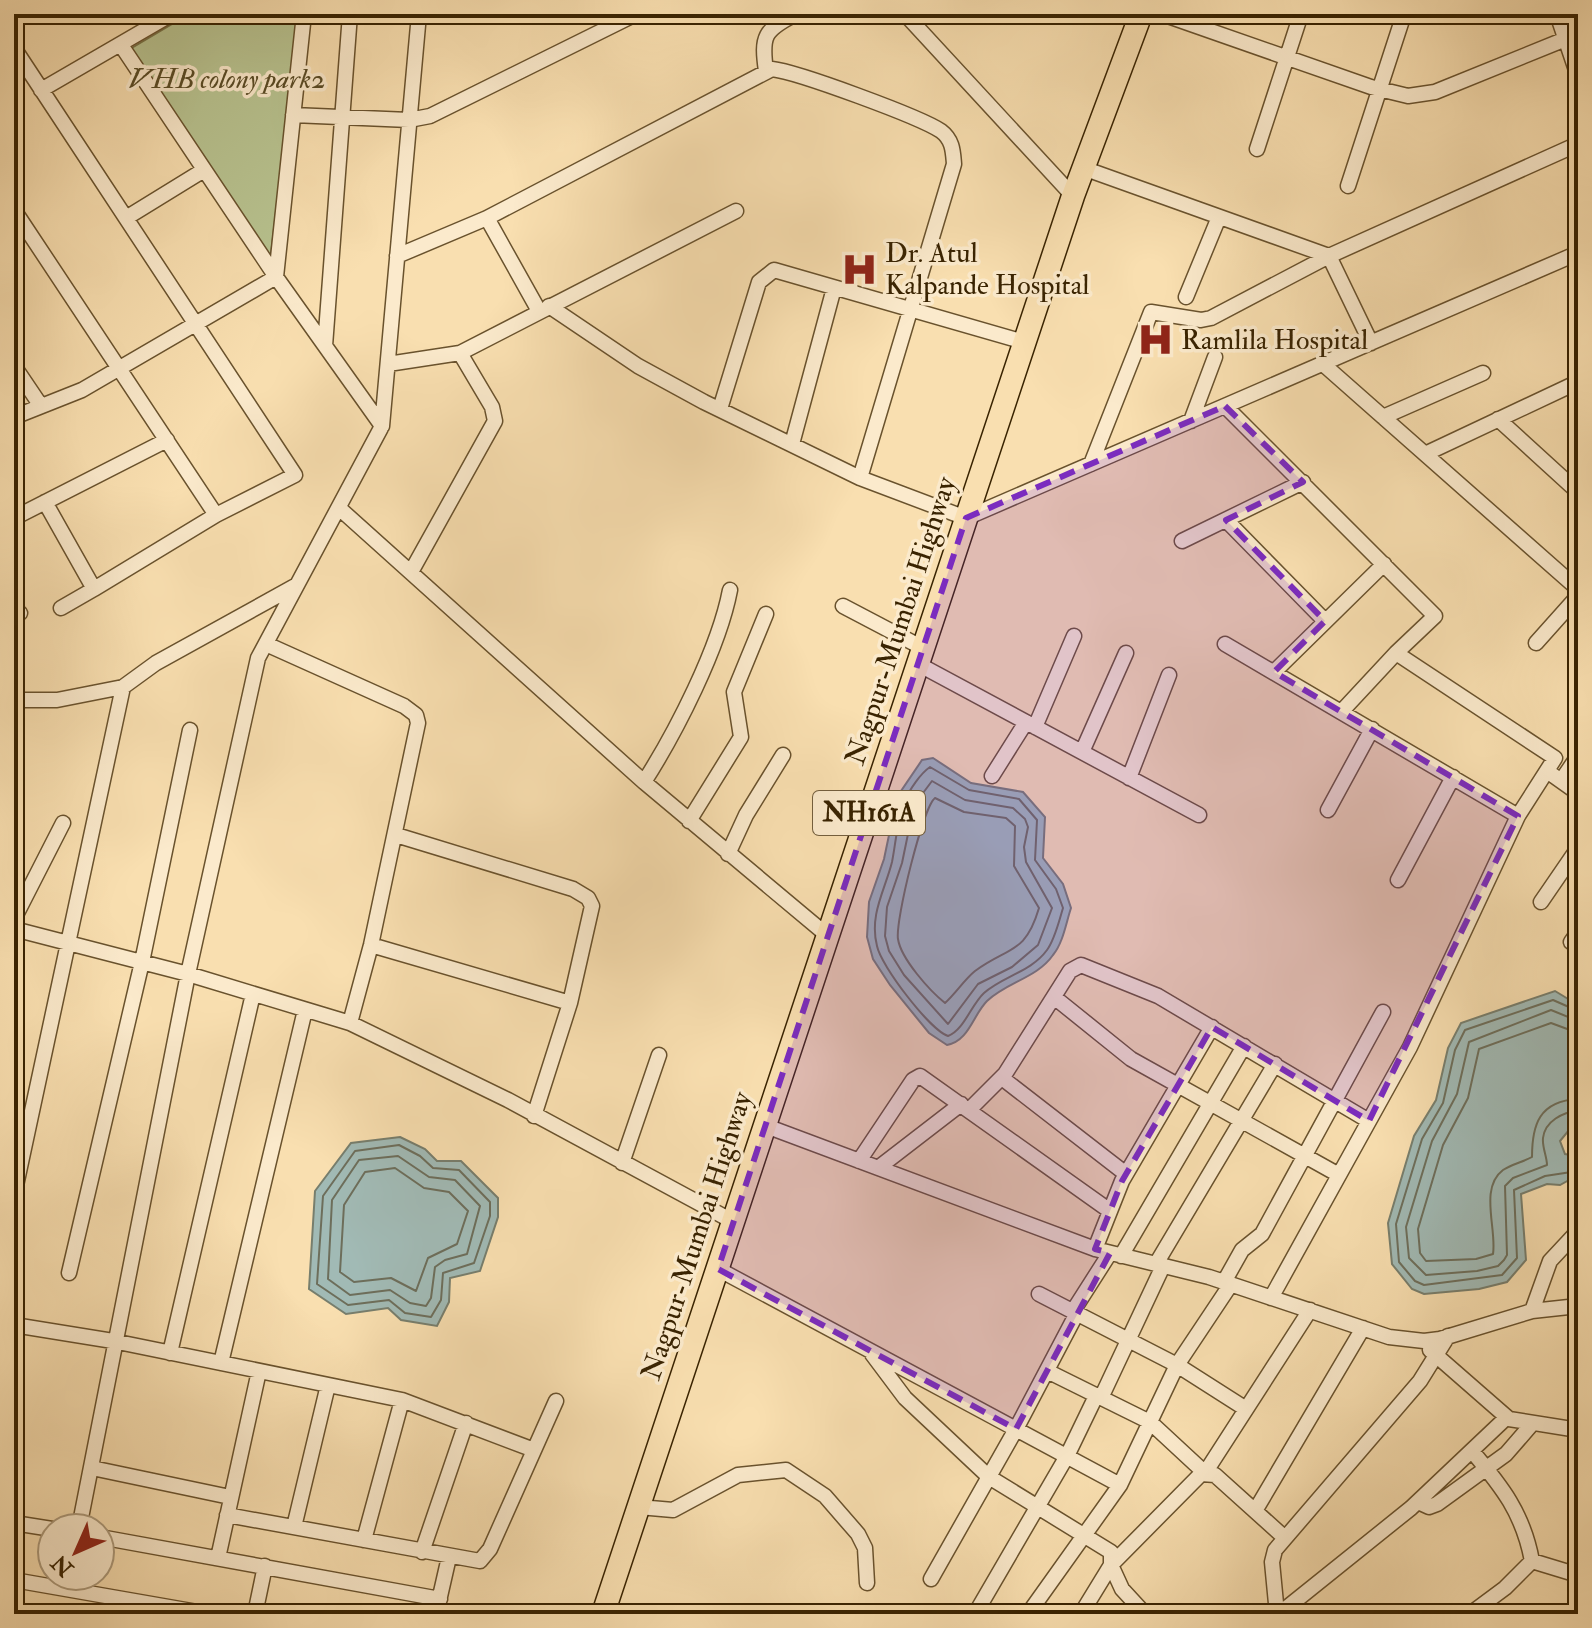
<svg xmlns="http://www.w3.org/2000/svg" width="1592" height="1628" font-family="'IM FELL Double Pica',serif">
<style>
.green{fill:#b8c390;stroke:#787348;stroke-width:2}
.water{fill:#a1bab5;stroke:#777e6d;stroke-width:2}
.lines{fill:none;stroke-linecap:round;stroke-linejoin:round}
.shore{stroke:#6d6e5b;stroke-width:2}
.minor-casing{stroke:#69522d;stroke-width:17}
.highway-casing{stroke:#392301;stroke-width:25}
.minor{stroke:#fbeacc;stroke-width:14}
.highway{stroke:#f9dfb0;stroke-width:22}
.marked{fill:#7b2cbf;fill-opacity:0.2;stroke:#7b2cbf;stroke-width:6;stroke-dasharray:16 10;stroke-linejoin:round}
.labels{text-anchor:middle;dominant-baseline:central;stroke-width:7;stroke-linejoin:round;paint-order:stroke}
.shield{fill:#fbeacc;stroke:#735f3e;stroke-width:2}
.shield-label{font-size:26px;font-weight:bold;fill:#392301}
.park-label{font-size:28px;font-style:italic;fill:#594b25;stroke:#fbeacc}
.poi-label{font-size:28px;fill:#392301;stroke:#fbeacc;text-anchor:start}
.street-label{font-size:28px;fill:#392301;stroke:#fbeacc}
</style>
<rect width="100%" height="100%" fill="#f9dfb0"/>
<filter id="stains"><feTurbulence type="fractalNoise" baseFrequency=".0025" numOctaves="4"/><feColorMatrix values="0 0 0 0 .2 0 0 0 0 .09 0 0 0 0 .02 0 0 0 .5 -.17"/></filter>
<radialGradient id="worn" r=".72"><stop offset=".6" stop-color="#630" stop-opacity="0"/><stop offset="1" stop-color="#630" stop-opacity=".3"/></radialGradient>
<path class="green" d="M189,14H299L270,263L130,49Z"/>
<path class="water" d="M933,758L971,783L1023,792L1045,817L1043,858L1063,884L1071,908C1066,923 1063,943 1053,955C1037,978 1007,982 987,1001C973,1015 969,1041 947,1045L929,1033L890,985L873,959L867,937L869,902L884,859L897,797L922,760Z
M1555,991L1578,1005V1129L1569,1130L1560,1141L1565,1154L1578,1156V1175L1560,1185L1547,1184L1521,1194L1526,1260L1507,1282L1479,1289L1424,1294L1412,1289L1392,1264L1388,1223L1414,1136L1436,1100L1448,1048L1461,1023Z
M400,1137L425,1149L437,1161H461L498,1198V1217L480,1271L450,1278L449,1302L437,1326L401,1320L388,1308L346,1314L309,1289L315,1191L351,1143Z"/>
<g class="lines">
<path class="shore" d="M930,767L969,790L1019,799L1037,820L1035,860L1056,889L1063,908C1059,921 1055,939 1047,950C1031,972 1003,976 984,993C971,1005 964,1030 948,1036C930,1030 881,966 877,946C869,915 885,890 892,862C896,842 897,820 905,801C909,790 921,773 930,767Z
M932,781L965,800L1013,808L1025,819L1028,827L1024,847L1026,862L1052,908L1038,945L1012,967L978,984L948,1024L904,975L889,951L885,936L887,907L902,863L914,805Z
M935,798L964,812L1006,818L1015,826L1014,866L1039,908C1025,955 1009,946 975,971C964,980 956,993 945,1003C930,991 901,959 898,939C895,921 923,807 935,798Z
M1578,1011L1553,1000L1465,1030L1455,1050L1443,1103L1422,1139L1396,1224L1399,1262L1415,1281L1424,1285L1502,1275L1517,1258L1514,1190L1545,1176L1578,1171
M1578,1021L1551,1010L1469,1042L1457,1094L1432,1141L1406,1227L1409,1258L1426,1275L1477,1271L1498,1266L1504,1260L1507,1255L1505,1186L1513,1178L1547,1165C1547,1157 1542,1147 1543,1138C1545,1121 1563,1112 1578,1111
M1578,1033L1551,1023L1479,1049L1468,1098L1443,1145L1418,1229L1420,1253L1426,1261L1476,1259L1493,1254C1497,1229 1479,1188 1503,1170C1512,1164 1523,1162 1532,1157C1532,1125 1539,1101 1578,1099
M399,1145L420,1156L433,1168L459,1170L490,1202V1216L474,1263L443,1273L441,1300L431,1317L405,1313L389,1300L348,1305L317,1284L323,1196L355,1151Z
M398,1156L429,1177L455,1180L480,1206L467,1254L445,1260L435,1267L431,1298L426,1306L410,1303L390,1290L350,1295L328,1279L332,1200L359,1160Z
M395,1168L424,1188L449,1192L468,1211L457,1244L428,1258L416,1291L391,1278L354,1282L340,1272L344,1205L365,1172Z"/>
<defs>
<path id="minor" d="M905,14L1073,196
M1162,14L1371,87L1408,96L1435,92L1578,34
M1557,14L1578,76
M121,45L276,277L382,426
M14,48L295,475L216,515L94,589L45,502
M766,71C761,36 764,30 796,14
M41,90L172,14
M293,115L409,120L430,116L636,14
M1257,149L1301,14
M1083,168L1329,256L1371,343
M1348,186L1404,14
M14,210L216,515
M126,218L204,170
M487,218L539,311
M397,256L487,218L772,69C798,72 920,117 941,131C953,140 953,152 954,164L860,478
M1186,297L1219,217
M549,306L638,366L704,402L860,478L966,518L1578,253
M325,346L350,14
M388,364L460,353L736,211
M1323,364L1578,589
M14,366L41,406
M1225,406L1435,616L1396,653L1555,758L1518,816L1410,1047L1271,1298
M720,409L759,282L774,270L1024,342
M14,417L82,390L276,277L304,14
M1383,417L1483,373
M1498,419L1578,492
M1191,421L1215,357
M792,444L834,288
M1425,454L1578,382
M1091,464L1151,312L1201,320L1211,318L1329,256L1578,144
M339,508L644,782L828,936
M14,518L167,440
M1226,520L1325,621
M1182,541L1303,482
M411,572L495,421L492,407L460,353
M843,606L923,648
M61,608L94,589
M14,609L20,613
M1536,643L1578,596
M266,644L404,706L416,715L418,723L371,945L350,1023
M1225,644L1518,816
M918,664L1199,815
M1274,672L1384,564
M14,700H57L123,687L156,663L297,585
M1342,711L1396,653
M1035,727L1074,636
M1082,752L1126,653
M1547,771L1578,793
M992,776L1026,722
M1129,778L1169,675
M1561,781L1578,756
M644,782C676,732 719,648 730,590
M1328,810L1372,729
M689,821L741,737L734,692L766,614
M396,835L573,889L588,898L592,906L570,1003L534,1116
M728,854L746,815L783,755
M1398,880L1453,777
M1541,902L1578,848
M14,919L63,823
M14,929L188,974L350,1023L508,1100L734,1222
M1571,942L1578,932
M371,945L570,1003
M1054,997L1131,1059L1339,1175
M1002,1078L1126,1174
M969,1110L1005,1074L1070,971L1081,965L1158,996L1369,1121
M766,1126L1095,1249L1209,1277L1389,1337L1424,1341L1440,1339L1532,1311L1578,1306
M859,1161L913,1080L920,1076L1110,1211
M622,1163L659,1055
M878,1168L961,1104
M14,1195L123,687
M1095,1249L1122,1181L1212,1027
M1121,1256L1244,1046
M1156,1264L1275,1064
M718,1269L1120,1485
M69,1273L142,962L190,730
M1224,1282L1242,1250L1262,1234L1383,1012
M1039,1294L1177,1365L1246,1409
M1073,1311L1110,1253
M1532,1311L1550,1261L1578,1231
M14,1325L113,1341L402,1400L534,1450
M1430,1350L1509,1419L1578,1430
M170,1353L253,994
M872,1354L905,1398L989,1477L1111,1552V1565L1081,1614
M221,1363L305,1010
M1047,1371L1150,1422L1205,1473L1310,1310
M1101,1398L1163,1266
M1472,1451C1502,1487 1523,1513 1532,1561
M92,1468L230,1497
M1418,1502L1429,1507L1437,1504L1506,1454L1532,1424
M639,1507L673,1510L738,1475L786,1470L825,1496L858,1534L865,1548L867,1583
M1255,1511L1363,1328
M227,1515L480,1561L490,1549L556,1401
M14,1523L52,1529
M294,1527L328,1385
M79,1528L188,974L258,658L382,426L419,14
M100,1537L440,1599
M364,1540L402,1400
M422,1552L466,1423
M218,1558L259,1371
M931,1579L1016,1429L1077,1313
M14,1580L209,1614
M978,1609L1067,1456L1096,1396
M255,1614L265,1566
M436,1614L449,1557
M1028,1614L1120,1485L1177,1365L1231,1284
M1145,1614L1122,1589L1111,1565L1201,1474L1215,1475L1285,1538
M1277,1614L1272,1562L1275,1550L1420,1381L1448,1336
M1279,1614L1411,1508L1506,1418
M1470,1614L1505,1588L1532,1561L1578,1575"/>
<path id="highway" d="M603,1614L1073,196L1141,14"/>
</defs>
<use href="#minor" class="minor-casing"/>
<use href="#highway" class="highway-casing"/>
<use href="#minor" class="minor"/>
<use href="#highway" class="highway"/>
</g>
<path class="marked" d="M1225,406L1303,482L1226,520L1325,621L1274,672L1518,816L1369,1121L1212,1027L1122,1181L1095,1249L1110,1253L1016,1429L718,1269L966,518Z"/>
<defs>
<symbol id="hospital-bare" viewBox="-9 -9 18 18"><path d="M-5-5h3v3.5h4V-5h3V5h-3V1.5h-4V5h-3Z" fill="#8f2418" stroke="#fbeacc" stroke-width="2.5" paint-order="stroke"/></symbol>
</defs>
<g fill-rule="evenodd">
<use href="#hospital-bare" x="834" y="244" width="51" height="51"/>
<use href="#hospital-bare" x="1130" y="314" width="51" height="51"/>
</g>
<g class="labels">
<rect class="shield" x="813" y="791" width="112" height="44" rx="6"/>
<g class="shield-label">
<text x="869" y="813">NH161A</text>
</g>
<g class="park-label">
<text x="227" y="79">VHB colony park2</text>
</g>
<g class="poi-label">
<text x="885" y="253">Dr. Atul<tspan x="885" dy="32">Kalpande Hospital</tspan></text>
<text x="1181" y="340">Ramlila Hospital</text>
</g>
<g class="street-label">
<text transform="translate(901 621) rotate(-72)">Nagpur-Mumbai Highway</text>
<text transform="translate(697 1236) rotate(-72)">Nagpur-Mumbai Highway</text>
</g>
</g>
<rect width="1592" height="1628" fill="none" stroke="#f9dfb0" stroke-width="48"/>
<rect x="16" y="16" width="1560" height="1596" fill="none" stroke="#392301" stroke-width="4"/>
<rect x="24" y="24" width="1544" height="1580" fill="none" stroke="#392301" stroke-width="2"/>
<g transform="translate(76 1552) rotate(225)"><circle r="38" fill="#fbeacc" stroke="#ad9a7b" stroke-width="2"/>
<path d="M0-6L14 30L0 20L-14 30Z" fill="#8f2418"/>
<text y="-12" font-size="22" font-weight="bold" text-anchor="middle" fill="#392301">N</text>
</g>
<rect width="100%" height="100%" filter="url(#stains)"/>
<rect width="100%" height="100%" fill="url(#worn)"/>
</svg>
